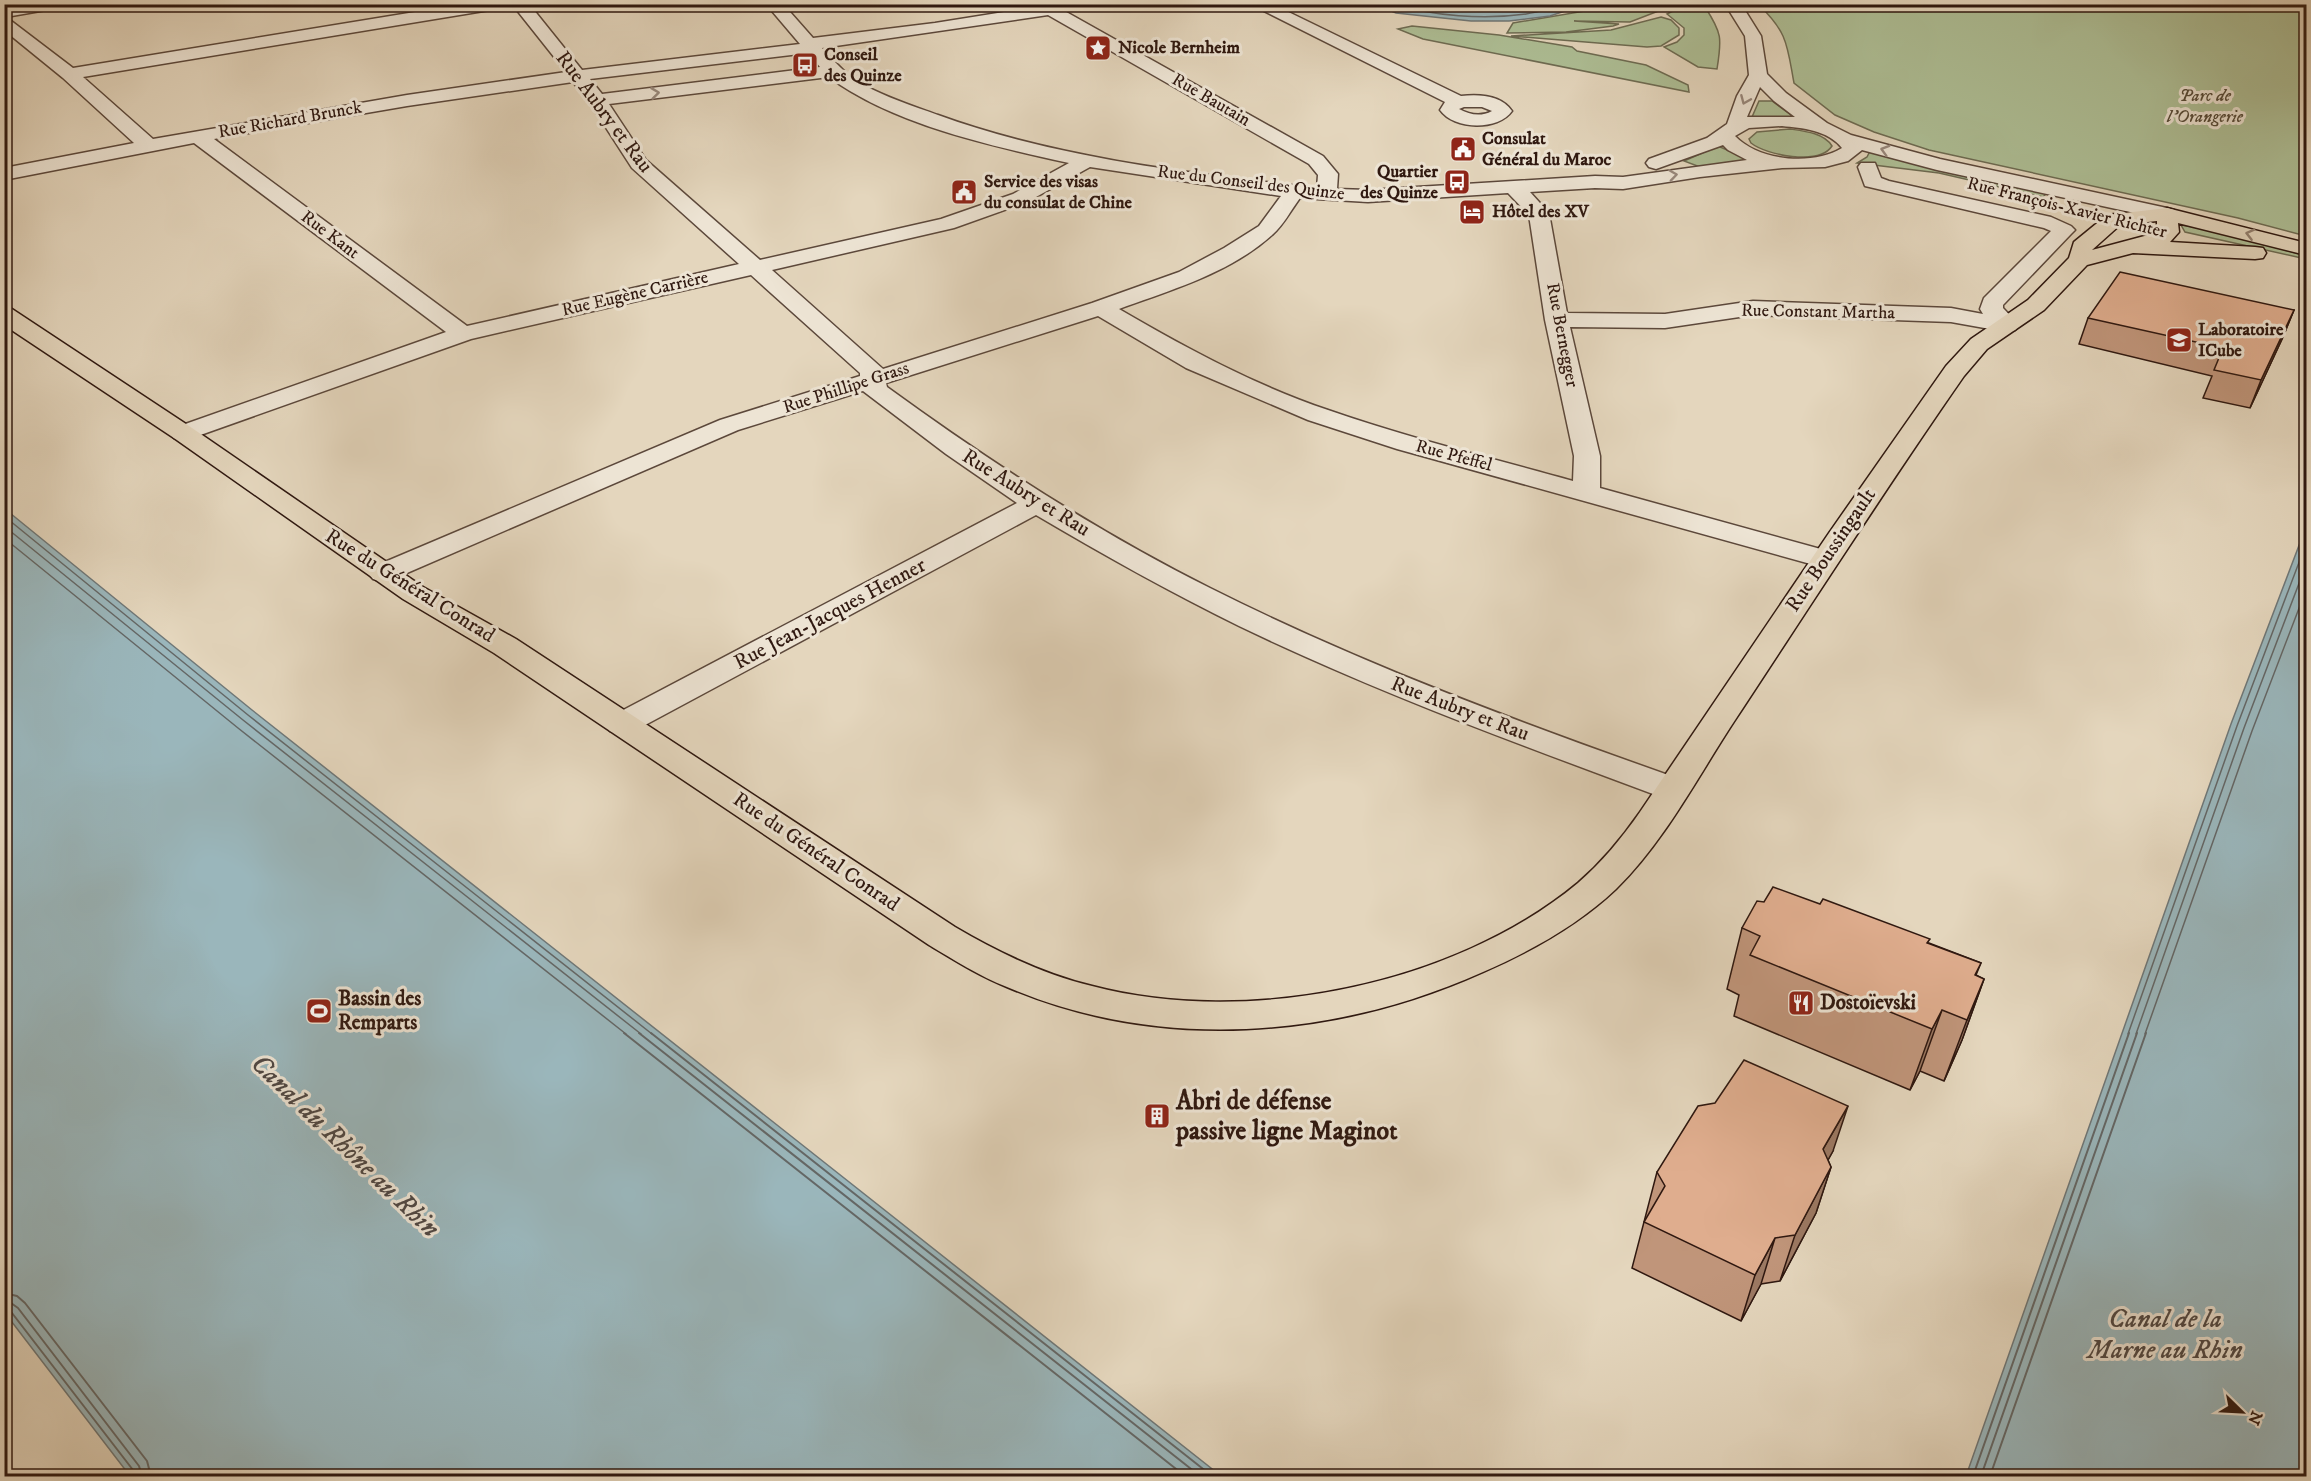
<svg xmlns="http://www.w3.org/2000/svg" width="2311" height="1481" font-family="'IM FELL DW Pica',serif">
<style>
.green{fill:#aebf96;stroke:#6e6c53;stroke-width:1.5}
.water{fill:#9ab6bb;stroke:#6f7777;stroke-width:1.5}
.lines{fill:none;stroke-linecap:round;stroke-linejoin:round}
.shore-far1{stroke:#646766;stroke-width:1.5}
.shore{stroke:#646766;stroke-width:2}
.minor-casing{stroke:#5c483b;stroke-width:3}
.major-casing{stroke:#2f1810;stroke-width:3}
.minor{fill:#ede4d4;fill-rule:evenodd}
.major{fill:#e4d6bd;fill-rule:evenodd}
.wall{fill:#c0957a;stroke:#2f1810;stroke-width:1.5}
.shaded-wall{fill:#9c7963;stroke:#2f1810;stroke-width:1.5}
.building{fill:#dfad8e;stroke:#2f1810;stroke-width:1.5}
.oneway{stroke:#98887c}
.oneway2{stroke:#93806f}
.labels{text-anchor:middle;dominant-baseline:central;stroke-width:6;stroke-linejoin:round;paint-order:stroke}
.far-poi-label{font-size:18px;font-weight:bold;fill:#2f1810;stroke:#ede4d4;text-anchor:start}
.far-park-label{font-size:18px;font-style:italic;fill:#554a38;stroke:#ede4d4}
.far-street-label{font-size:18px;fill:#2f1810;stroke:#ede4d4}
.street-label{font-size:21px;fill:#2f1810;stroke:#ede4d4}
.poi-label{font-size:21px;font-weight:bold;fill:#2f1810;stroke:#ede4d4;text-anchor:start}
.near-poi-label{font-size:26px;font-weight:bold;fill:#2f1810;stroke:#ede4d4;text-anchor:start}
.near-water-label{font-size:27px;font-style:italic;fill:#4f4743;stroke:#ede4d4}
</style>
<rect width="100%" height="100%" fill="#e4d6bd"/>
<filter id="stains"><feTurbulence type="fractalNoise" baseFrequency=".00333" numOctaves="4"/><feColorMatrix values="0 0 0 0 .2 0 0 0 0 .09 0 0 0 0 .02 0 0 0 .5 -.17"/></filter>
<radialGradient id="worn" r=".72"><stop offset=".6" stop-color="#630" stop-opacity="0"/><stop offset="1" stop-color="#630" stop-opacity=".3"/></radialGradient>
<path class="green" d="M1620,5H1674L1630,22L1574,21L1619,24L1613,26L1566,32L1507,33L1513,23Z
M1759,5H2306V236L2238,218L1929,150L1874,132L1835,115L1794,83C1787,45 1788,33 1759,5Z
M1683,6L1705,7C1722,33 1722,38 1717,69L1698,67L1664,47L1677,42L1684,35V28L1667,14Z
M1661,17L1671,20L1679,28V35L1661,46L1647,47L1511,36L1611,30Z
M1412,26L1499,35L1572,47L1577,51L1646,65L1688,85L1689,92L1423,39L1398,29Z
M1759,101H1772L1794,117H1752Z
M1790,129C1804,131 1824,133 1832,146C1819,166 1766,155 1751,143L1749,139L1757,132Z
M1718,146L1750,160L1700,167L1684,161Z
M1870,151L2047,193L2043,197L1939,173L1857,163L1867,157Z
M2181,225L2218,231L2306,256V259L2185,232Z"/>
<path class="water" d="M1377,5H1614L1565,11L1550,16L1509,21H1471L1424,16L1396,13Z
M5,509L252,710L1221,1476H130L5,1313Z
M2306,527V1476H1966L2231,724Z"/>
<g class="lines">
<path class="shore-far1" d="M1392,4C1434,16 1483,20 1526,14C1540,12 1553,7 1567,4
M1441,4L1508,8L1537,4
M4,516L248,715L652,1034
M4,526L243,720L641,1034
M4,538L238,728L626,1034
M2128,1034L2237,726L2306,544
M2136,1034L2244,728L2306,565
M2145,1034L2252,731L2306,590"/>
<path class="shore" d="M624,1033L1185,1476
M639,1033L1200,1476
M651,1033L1212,1476
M4,1293L17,1296L25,1303L147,1461L151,1476
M4,1302L11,1303L18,1308L139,1466L142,1476
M4,1310L12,1313L133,1470L134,1476
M1973,1476L2129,1033
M1981,1476L2137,1033
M1990,1476L2146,1033"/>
<defs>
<path id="minor" d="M20,4H60L52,9L6,17L73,68L464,4H504L496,9L83,77L153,139L407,95L566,72L512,4H529L582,70L800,44L766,4H783L813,38L935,23L1035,7L1032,4H1052L1323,156L1338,174L1337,189L1368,190L1595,176L1623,177L1747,160L1728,150L1723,145L1656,169L1649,167L1646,163L1649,159L1707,138L1727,124L1737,96L1749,75L1745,36L1725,4H1741L1761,36L1767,74L1786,93L1827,123L1851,135L1940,159L2167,208L2174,210L2177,214L2174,218L2167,220L1937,170L1862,150L1848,161L1825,167L1782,168L1700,177L1623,189L1595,188L1530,192L1549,213L1567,313L1665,314L1753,301L1951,308L1983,314L1980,309L1984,298L2051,231L2044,228L1865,186L1858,167L1861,163H1875L1881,178L1889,181L2051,217L2071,226L2075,230L2071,234L2003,305V308L2019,325L2015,330L2007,332L1951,322L1753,315L1665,328L1570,327L1600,456V488L1835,553L1839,559L1835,565L1825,568L1397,449L1308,420L1186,368L1098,316L886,383L887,387C990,462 1096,531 1210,588C1363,665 1524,724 1685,781L1690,789L1685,797L1673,800L1661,797C1519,744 1376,692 1239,626C1170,592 1102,554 1036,515L634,731L622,734L610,731L606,724L610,717L1017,503L946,454L863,391L738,430L393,579L383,582L373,579L368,573L373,567L720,420L860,376V373L751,275L471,339L192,438L183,441L174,438L170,433L174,428L446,332L194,143L4,180V168L134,143L63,78L4,30V7ZM1048,15L1309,164L1318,175L1317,188C1190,173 1059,159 938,115C913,106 885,97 862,84C846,75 834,61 822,48ZM808,53L820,67L602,94L590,79ZM829,77C894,125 992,146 1069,163L1013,194L941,219L760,260L646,160L609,104ZM573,82L590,103L632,168L739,264L467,326L214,139L407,106ZM1760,87L1774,101L1795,117H1747ZM1782,126C1802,128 1828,130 1842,148C1813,166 1759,161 1735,136L1749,128ZM1090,167L1281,196L1259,226L1224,248L1179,272L1092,303L883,369L772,270L954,228L1027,202ZM1508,193L1529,215L1545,320L1574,456L1573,481C1491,458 1408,438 1328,410C1254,385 1186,348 1119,309C1171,290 1230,273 1272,235C1283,226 1291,210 1300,198L1368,202Z
M1250,4H1272L1461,96C1479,94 1501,95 1512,111C1498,131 1454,130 1440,110L1445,102ZM1464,107H1482L1492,111C1481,117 1470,115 1459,109Z"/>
<path id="major" d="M2167,208L2306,243V255L2178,223L2179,232L2170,242L2255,247L2263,248L2266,253L2263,258L2255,259L2133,253L2087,265L2044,310L1987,349L1964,376C1886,488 1812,603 1737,717C1699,774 1666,840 1616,889C1578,925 1531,951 1483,972C1334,1039 1159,1052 1007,987C979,976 954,960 929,945L494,653L403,599L174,438L4,325V307L12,309L192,428L423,587L516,639L955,927C999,953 1043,974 1092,986C1247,1027 1454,986 1578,883C1602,862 1622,838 1640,812L1829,533L1946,366L1971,339L2028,300L2069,258L2074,242L2107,215ZM2157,221V230L2152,234L2092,250L2120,225Z"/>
</defs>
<use href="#minor" class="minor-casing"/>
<use href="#major" class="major-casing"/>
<use href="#minor" class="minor"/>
<use href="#major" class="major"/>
</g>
<path class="wall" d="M2294,310L2283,337L2250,408L2203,398L2212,376L2079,344L2088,318Z
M1742,928L1929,943L1981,963L1976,975L1984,979L1962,1040L1944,1081L1920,1071L1910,1090L1734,1016L1739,995L1727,989Z
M1833,1151L1828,1160L1831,1167L1816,1213L1780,1281L1761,1284L1741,1321L1632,1268L1657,1172Z"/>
<path class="shaded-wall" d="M2294,310L2283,337L2250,408L2261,380Z
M1984,979L1962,1040L1944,1081L1967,1020Z
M1942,1010L1920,1071L1910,1090L1932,1029Z
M1848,1106L1833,1151L1809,1194L1823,1149Z
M1831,1167L1816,1213L1780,1281L1795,1235Z
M1775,1238L1761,1284L1741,1321L1755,1275Z"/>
<path class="building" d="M2120,272L2294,310L2261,380L2214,370L2223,348L2088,318Z
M1773,887L1820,904L1823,899L1930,939L1927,943L1981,963L1975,975L1984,979L1967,1020L1942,1010L1932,1029L1750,955L1760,936L1742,928L1757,901L1764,902Z
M1744,1060L1848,1106L1823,1149L1831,1167L1795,1235L1775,1238L1755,1275L1644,1222L1665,1186L1657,1172L1698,1106L1715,1103Z"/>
<defs><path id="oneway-chevron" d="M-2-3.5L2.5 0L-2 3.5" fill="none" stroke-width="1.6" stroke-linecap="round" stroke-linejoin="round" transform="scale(1.5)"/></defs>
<g class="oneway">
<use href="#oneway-chevron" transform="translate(655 93) rotate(-7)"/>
<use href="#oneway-chevron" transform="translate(1745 100) rotate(113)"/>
<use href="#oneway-chevron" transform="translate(1885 150) rotate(-164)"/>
<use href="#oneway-chevron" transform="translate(1673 175) rotate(-8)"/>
</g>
<use class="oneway2" href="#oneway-chevron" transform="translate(2250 234) rotate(-166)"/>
<defs>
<symbol id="sight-square" viewBox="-11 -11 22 22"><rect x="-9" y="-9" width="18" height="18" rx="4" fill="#8f2418" stroke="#ede4d4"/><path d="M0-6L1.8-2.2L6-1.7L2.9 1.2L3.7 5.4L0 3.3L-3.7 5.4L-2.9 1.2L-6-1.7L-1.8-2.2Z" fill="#fff"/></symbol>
<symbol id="bus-square" viewBox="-11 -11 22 22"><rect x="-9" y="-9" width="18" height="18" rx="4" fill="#8f2418" stroke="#ede4d4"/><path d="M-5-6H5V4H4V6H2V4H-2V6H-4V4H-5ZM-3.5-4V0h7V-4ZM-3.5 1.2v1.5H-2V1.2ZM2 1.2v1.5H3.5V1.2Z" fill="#fff"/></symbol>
<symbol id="civic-square" viewBox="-11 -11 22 22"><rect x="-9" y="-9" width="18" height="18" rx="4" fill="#8f2418" stroke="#ede4d4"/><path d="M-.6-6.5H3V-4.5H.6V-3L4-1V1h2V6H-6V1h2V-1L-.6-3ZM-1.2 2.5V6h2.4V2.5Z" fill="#fff"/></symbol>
<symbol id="hotel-square" viewBox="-11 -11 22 22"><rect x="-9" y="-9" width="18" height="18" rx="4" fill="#8f2418" stroke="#ede4d4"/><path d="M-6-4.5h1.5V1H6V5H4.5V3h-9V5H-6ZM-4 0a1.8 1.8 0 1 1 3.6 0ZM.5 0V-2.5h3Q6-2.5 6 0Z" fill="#fff"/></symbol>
<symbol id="university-square" viewBox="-11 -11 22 22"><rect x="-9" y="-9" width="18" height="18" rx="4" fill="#8f2418" stroke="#ede4d4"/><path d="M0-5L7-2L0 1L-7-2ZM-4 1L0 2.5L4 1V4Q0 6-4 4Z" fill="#fff"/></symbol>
<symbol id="restaurant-square" viewBox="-11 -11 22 22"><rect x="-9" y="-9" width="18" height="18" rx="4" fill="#8f2418" stroke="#ede4d4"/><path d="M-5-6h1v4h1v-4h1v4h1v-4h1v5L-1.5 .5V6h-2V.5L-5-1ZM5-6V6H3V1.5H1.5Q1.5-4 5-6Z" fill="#fff"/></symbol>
<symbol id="stadium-square" viewBox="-11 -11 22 22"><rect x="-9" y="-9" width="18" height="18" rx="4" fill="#8f2418" stroke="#ede4d4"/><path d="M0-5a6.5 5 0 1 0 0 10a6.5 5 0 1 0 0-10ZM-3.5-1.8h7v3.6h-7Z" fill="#fff"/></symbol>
<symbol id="building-square" viewBox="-11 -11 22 22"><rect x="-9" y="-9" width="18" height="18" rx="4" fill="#8f2418" stroke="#ede4d4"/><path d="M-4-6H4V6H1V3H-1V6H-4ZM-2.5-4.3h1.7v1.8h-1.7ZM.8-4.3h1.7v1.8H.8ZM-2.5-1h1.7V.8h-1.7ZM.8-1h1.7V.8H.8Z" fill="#fff"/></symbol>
</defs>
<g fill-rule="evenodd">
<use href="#sight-square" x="1083" y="33" width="30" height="30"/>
<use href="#bus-square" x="790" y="50" width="30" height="30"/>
<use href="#civic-square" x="1448" y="134" width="30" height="30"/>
<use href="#bus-square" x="1442" y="167" width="30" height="30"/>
<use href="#civic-square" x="949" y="177" width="30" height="30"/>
<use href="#hotel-square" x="1457" y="197" width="30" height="30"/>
<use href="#university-square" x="2164" y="325" width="30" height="30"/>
<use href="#restaurant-square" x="1786" y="988" width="30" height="30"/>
<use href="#stadium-square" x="304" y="996" width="30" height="30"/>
<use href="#building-square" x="1142" y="1101" width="30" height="30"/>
</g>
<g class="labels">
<g class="far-poi-label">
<text x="1118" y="48">Nicole Bernheim</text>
<text x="824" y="55">Conseil<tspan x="824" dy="21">des Quinze</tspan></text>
<text x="1482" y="139">Consulat<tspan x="1482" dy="21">Général du Maroc</tspan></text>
<text x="1438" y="172" text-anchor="end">Quartier<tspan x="1438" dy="21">des Quinze</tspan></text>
<text x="984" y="182">Service des visas<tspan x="984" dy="21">du consulat de Chine</tspan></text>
<text x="1492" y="212">Hôtel des XV</text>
<text x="2198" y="330">Laboratoire<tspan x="2198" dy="21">ICube</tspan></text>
</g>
<g class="far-park-label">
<text x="2205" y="96">Parc de<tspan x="2205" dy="21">l'Orangerie</tspan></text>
</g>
<g class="far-street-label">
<text transform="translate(1211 100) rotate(30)">Rue Bautain</text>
<text transform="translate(290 120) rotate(-10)">Rue Richard Brunck</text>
<text transform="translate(1251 183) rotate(7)">Rue du Conseil des Quinze</text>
<text transform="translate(2067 208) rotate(14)">Rue François-Xavier Richter</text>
<text transform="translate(330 235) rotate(37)">Rue Kant</text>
<text transform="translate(635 294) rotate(-13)">Rue Eugène Carrière</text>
<text transform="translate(1818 312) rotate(1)">Rue Constant Martha</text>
<text transform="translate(1562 335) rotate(79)">Rue Bernegger</text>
<text transform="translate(846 388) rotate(-18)">Rue Phillipe Grass</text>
<text transform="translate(1454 456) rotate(15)">Rue Pfeffel</text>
</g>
<g class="street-label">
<text transform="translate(604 112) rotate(53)">Rue Aubry et Rau</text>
<text transform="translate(1026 493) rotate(32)">Rue Aubry et Rau</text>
<text transform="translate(1831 550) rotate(-56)">Rue Boussingault</text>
<text transform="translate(410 586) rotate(32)">Rue du Général Conrad</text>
<text transform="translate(830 614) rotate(-28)">Rue Jean-Jacques Henner</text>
<text transform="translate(1460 709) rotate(21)">Rue Aubry et Rau</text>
<text transform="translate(816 852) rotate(34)">Rue du Général Conrad</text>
</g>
<g class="poi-label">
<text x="338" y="999">Bassin des<tspan x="338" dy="24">Remparts</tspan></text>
<text x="1820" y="1003">Dostoïevski</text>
</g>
<g class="near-poi-label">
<text x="1176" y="1101">Abri de défense<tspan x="1176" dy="30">passive ligne Maginot</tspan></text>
</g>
<g class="near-water-label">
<text transform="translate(345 1146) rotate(44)">Canal du Rhône au Rhin</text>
<text x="2165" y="1319">Canal de la<tspan x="2165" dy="31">Marne au Rhin</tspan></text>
</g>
</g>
<rect width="2311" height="1481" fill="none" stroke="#e4d6bd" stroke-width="24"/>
<rect x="6" y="6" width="2299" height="1469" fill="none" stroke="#2f1810" stroke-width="3"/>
<rect x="12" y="12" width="2287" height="1457" fill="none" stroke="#2f1810" stroke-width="1.5"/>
<g transform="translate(2242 1412) rotate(114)" stroke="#ede4d4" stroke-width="4.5" paint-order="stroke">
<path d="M0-4.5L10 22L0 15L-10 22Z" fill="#2f1810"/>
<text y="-9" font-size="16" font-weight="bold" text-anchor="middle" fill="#2f1810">N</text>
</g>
<rect width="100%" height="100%" filter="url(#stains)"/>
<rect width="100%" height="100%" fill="url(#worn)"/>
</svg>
